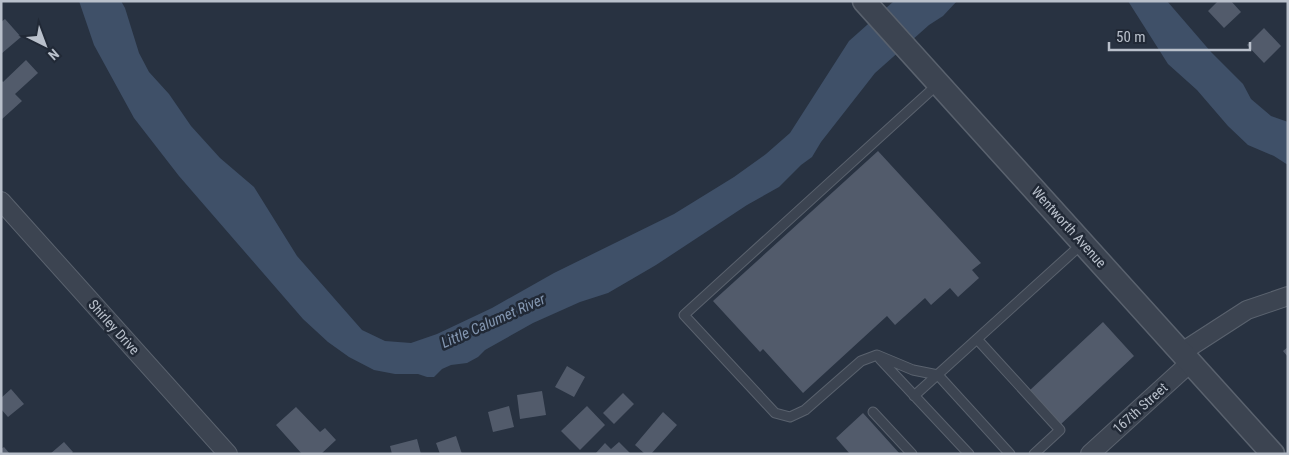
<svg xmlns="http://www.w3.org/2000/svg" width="1289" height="455" font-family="'Roboto Condensed',sans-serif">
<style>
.water{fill:#3f5068}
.building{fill:#525b6b}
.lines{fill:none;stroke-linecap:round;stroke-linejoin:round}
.service-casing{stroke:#5a626e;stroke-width:11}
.minor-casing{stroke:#5a626e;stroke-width:20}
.tertiary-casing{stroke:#5a626e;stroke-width:25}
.service{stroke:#3c4451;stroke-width:9}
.minor{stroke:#3c4451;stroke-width:18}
.tertiary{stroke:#3c4451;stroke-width:22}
.labels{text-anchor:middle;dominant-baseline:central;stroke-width:5;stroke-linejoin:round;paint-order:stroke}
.street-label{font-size:14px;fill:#b9c0cb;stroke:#212936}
.water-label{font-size:15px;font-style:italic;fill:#8396b0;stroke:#212936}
</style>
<rect width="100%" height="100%" fill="#283241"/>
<path class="water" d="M79,1H121L125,8L139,53L149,72L169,94L191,126L220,158L254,187L297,256L362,330L385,341L411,343L437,334L492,308L554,273L674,214L734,177L766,154L790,133L849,41L894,1H957L943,16L929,25L875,73L821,142L812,157L801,165L779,187L747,205L656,265L608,293L580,302L533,323L485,350L478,357L467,363L451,365L442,369L434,377H427L418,374H395L374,370L349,357L328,342L303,319L179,176L134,118L94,45Z
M1128,1H1167L1211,52L1243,84L1251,99L1271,116L1288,122V165L1274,156L1248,145L1228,126L1197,90L1168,64Z"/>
<path class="building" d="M1218,1H1231L1241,12L1224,28L1208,11Z
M5,19L21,37L1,54V22Z
M1264,28L1281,46L1264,63L1247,45Z
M26,60L38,73L15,94L22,101L1,120V80L3,82Z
M878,151L981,263L972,270L979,278L958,297L950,288L931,305L925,298L895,325L887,316L803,393L763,349L760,352L713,301Z
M1103,322L1134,356L1060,425L1029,391Z
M1288,347V357L1283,351Z
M567,366L585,377L574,397L555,387Z
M11,389L24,404L8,417L1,409V398Z
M542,391L546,415L520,419L517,395Z
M623,393L634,404L614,424L603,413Z
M509,406L514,427L493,432L488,412Z
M587,406L605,425L580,450L561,431Z
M296,407L320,432L325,428L336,440L321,454H302L276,425Z
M663,412L677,425L651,454H645L635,445Z
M863,413L900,454H850L836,438Z
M456,436L462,454H440L436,443Z
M417,439L421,454H392L390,446Z
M64,442L73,452L71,454H50Z
M619,442L631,454H595L605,443L611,449Z
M4,447L10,454H1V449Z"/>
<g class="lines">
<defs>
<path id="service" d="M938,84L684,315L775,413L790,417L805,410L861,361L877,355L913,370L938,375L1010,454
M977,339L1060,430L1034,454
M880,359L969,454
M914,396L1083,243
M873,412L912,454"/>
<path id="minor" d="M1,201L228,454
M1182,352L1247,310L1288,296
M1090,454L1191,362"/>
<path id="tertiary" d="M864,1L1273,454"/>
</defs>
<use href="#service" class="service-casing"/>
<use href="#minor" class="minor-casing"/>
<use href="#tertiary" class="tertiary-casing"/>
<use href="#service" class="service"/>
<use href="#minor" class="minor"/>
<use href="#tertiary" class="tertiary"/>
</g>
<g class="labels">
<g class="street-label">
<text transform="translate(1069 227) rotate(48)">Wentworth Avenue</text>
<text transform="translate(114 327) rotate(48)">Shirley Drive</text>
<text transform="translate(1140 408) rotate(-42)">167th Street</text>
</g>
<g class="water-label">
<text transform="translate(493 321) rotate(-24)">Little Calumet River</text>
</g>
</g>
<rect width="1289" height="455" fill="none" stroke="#b9c0cb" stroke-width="5"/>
<g transform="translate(45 45) rotate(138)" stroke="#212936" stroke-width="4" paint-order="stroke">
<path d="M0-4L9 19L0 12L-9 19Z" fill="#b9c0cb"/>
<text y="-8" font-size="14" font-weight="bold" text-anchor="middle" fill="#b9c0cb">N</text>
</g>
<path d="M1109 42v8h141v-8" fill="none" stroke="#b9c0cb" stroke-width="2.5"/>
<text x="1116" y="42" font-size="15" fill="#b9c0cb" stroke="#212936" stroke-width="4" paint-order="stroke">50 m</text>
</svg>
